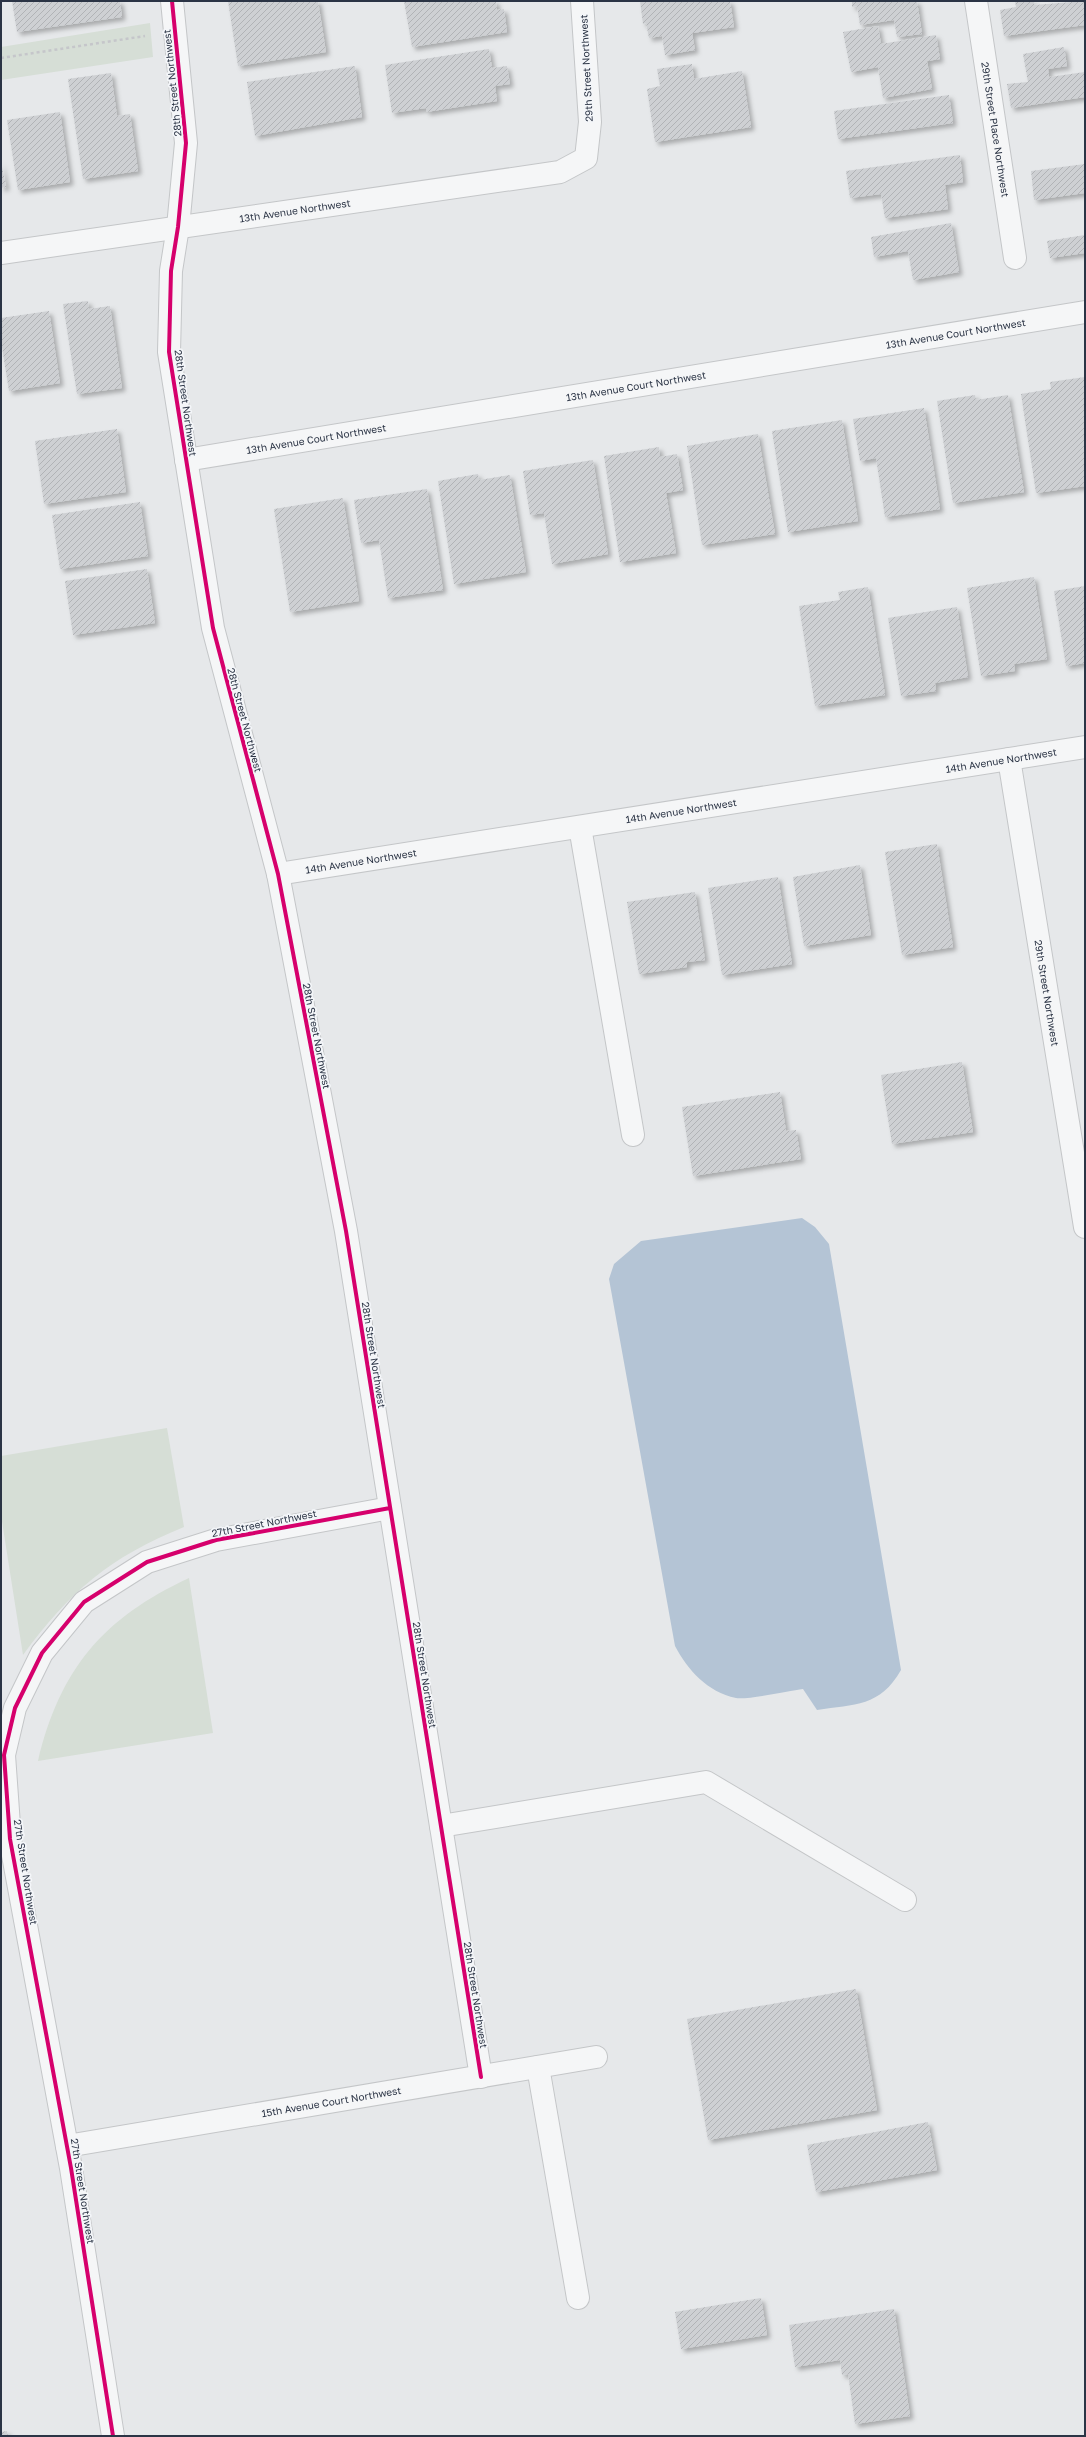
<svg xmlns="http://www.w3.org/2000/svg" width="1086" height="2437" font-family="'Golos Text',sans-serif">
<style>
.green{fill:#d6ded6}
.water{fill:#b4c4d5}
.building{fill:url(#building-hatch);filter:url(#shadow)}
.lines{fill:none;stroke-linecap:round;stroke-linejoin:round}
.minor-casing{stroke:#c4c6c8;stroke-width:24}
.path{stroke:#c5c6ca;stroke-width:2.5;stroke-dasharray:3 3;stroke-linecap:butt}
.minor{stroke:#f5f6f7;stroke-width:22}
.cycleway-casing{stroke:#f4f6f9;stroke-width:6}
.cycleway{stroke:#d6006c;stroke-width:4}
.labels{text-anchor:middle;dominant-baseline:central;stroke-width:3.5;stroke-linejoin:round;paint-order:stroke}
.street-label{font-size:10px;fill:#2b3445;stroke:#f4f6f9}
</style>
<defs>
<pattern id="building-hatch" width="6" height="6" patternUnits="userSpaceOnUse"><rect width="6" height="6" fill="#ced0d3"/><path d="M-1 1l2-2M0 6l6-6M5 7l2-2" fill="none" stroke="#b1b3b6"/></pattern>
<filter id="shadow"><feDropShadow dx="3.5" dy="3.5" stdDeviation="2" flood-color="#0004"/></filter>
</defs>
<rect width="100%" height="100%" fill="#e6e8ea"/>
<path class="green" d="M150,23L153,57L1,80V47Z
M167,1428L184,1527C110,1557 70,1591 23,1655L1,1515V1456Z
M189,1578L213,1733L38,1761C60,1669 103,1618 189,1578Z"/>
<path class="water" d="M802,1218L815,1227L829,1244L901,1670C880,1707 855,1704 817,1710L803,1689C789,1691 746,1700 736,1698C707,1692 688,1670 675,1646L609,1279L614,1264L641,1241Z"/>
<path class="building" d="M12,1H120L122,17L17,32Z
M228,1H318L326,52L238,66Z
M404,1H496L497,10L504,9L507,32L412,47Z
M640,1H730L734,27L692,33L695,50L665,55L662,36L649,38L646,23L643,24Z
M852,1H917L922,34L897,37L894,20L860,25L857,6L852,7Z
M1015,1H1034V5L1085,1V25L1004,36L1000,10L1016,7Z
M878,26L881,44L936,35L940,59L927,61L932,89L883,98L878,67L851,72L843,32Z
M1064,47L1067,66L1048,69L1049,77L1085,72V97L1011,108L1007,84L1028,82L1023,54Z
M489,49L492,68L507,66L510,84L495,86L497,101L426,112V108L392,113L385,65Z
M692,64L694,79L742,71L751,127L655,142L647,89L660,86L657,69Z
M355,66L362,117L255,136L247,82Z
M111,73L117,116L130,114L138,171L83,179L68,79Z
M949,95L953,123L838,139L834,111Z
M60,112L70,182L18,190L7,120Z
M960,155L963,182L945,185L948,209L885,218L881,194L850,198L846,171Z
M1,161L6,187L1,188Z
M1085,164V193L1034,200L1031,171Z
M951,223L959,272L913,280L908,251L874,257L871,237Z
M1085,235V253L1050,258L1047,241Z
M88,301L89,309L110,306L122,388L77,394L63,304Z
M49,311L60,383L9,391L1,341V318Z
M1085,377V486L1036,493L1021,394L1051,389L1050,382Z
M975,395L976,400L1008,395L1024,492L953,503L937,401Z
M924,408L940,509L885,517L876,458L860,461L853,419Z
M842,420L858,521L788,532L772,431Z
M117,429L126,492L44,504L35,441Z
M758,434L775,534L702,545L687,446Z
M659,447L660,457L677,454L683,490L666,493L676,553L620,562L604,456Z
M593,460L608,554L552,564L544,513L530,515L523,471Z
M478,474L479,480L510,475L526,572L454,584L438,481Z
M427,489L443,590L388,598L379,540L361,543L354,500Z
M343,498L359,601L290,612L274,509Z
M140,502L148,556L60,569L52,515Z
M147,569L155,623L73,635L65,581Z
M1034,577L1047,659L1014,664L1015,671L981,676L967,588Z
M1085,586V663L1066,666L1054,591Z
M868,587L885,695L815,706L799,606L840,600L838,592Z
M957,607L968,677L935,683L936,691L901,696L888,618Z
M937,844L953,947L902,955L885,852Z
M860,865L871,935L804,946L793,877Z
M778,877L792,964L722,975L708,888Z
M695,892L705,960L687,962V967L639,974L627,902Z
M962,1062L973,1132L892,1144L881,1075Z
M780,1092L786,1131L796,1130L801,1159L693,1176L682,1107Z
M856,1989L877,2110L708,2140L687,2019Z
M928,2122L937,2170L816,2192L807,2145Z
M761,2298L767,2335L681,2349L675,2312Z
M894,2309L910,2416L855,2424L848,2374L842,2375L840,2360L795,2367L789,2325Z
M7,2431L8,2436H1V2432Z"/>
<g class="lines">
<defs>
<g id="minor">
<path d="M172,1L186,143L178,227L171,271L169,352L213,628L278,874L346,1231L481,2077"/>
<path id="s1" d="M976,1L1015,258"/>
<path id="s2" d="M1,253L560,172L586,158L590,122L582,1"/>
<path id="s3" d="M186,460L1085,312"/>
<path id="s4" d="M1009,759L1085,1227"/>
<path d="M580,827L633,1135"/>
<path id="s5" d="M278,874L1085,747"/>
<path d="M441,1826L706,1782L905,1900"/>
<path d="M538,2067L578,2298"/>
<path id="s6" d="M67,2146L596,2057"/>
<path d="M113,2436L71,2168L10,1839L4,1755L15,1708L42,1653L84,1602L147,1562L216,1540L390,1508"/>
</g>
</defs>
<use href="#minor" class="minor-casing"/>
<path class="path" d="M1,58L145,36"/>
<use href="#minor" class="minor"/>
<defs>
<path id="cycleway" d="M172,1L186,143L178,227L171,271L169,352L213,628L278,874L346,1231L481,2077
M113,2436L71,2168L10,1839L4,1755L15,1708L42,1653L84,1602L147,1562L216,1540L390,1508"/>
</defs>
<use href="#cycleway" class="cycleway-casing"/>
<use href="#cycleway" class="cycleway"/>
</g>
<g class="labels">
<g class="street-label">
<text transform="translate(586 68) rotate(-93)">29th Street Northwest</text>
<text transform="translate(172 83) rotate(-96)">28th Street Northwest</text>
<text stroke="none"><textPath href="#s1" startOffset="130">29th Street Place Northwest</textPath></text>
<text stroke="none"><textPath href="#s2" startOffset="297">13th Avenue Northwest</textPath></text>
<text stroke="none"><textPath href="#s3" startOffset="780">13th Avenue Court Northwest</textPath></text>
<text stroke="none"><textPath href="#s3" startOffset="456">13th Avenue Court Northwest</textPath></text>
<text transform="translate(186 403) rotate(82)">28th Street Northwest</text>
<text stroke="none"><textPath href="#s3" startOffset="132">13th Avenue Court Northwest</textPath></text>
<text transform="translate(245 720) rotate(75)">28th Street Northwest</text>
<text stroke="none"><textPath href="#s5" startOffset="732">14th Avenue Northwest</textPath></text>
<text stroke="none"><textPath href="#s5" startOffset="408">14th Avenue Northwest</textPath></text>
<text stroke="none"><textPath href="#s5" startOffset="84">14th Avenue Northwest</textPath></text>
<text stroke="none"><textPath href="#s4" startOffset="237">29th Street Northwest</textPath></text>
<text transform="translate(317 1036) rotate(79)">28th Street Northwest</text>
<text transform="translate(374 1355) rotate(81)">28th Street Northwest</text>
<text transform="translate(264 1523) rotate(-11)">27th Street Northwest</text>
<text transform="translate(425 1675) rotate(81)">28th Street Northwest</text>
<text transform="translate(26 1872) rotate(81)">27th Street Northwest</text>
<text transform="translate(476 1995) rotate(81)">28th Street Northwest</text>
<text stroke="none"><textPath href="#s6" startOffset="268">15th Avenue Court Northwest</textPath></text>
<text transform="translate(83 2191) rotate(81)">27th Street Northwest</text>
</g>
</g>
<rect width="1086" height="2437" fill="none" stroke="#2b3445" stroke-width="4"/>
</svg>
